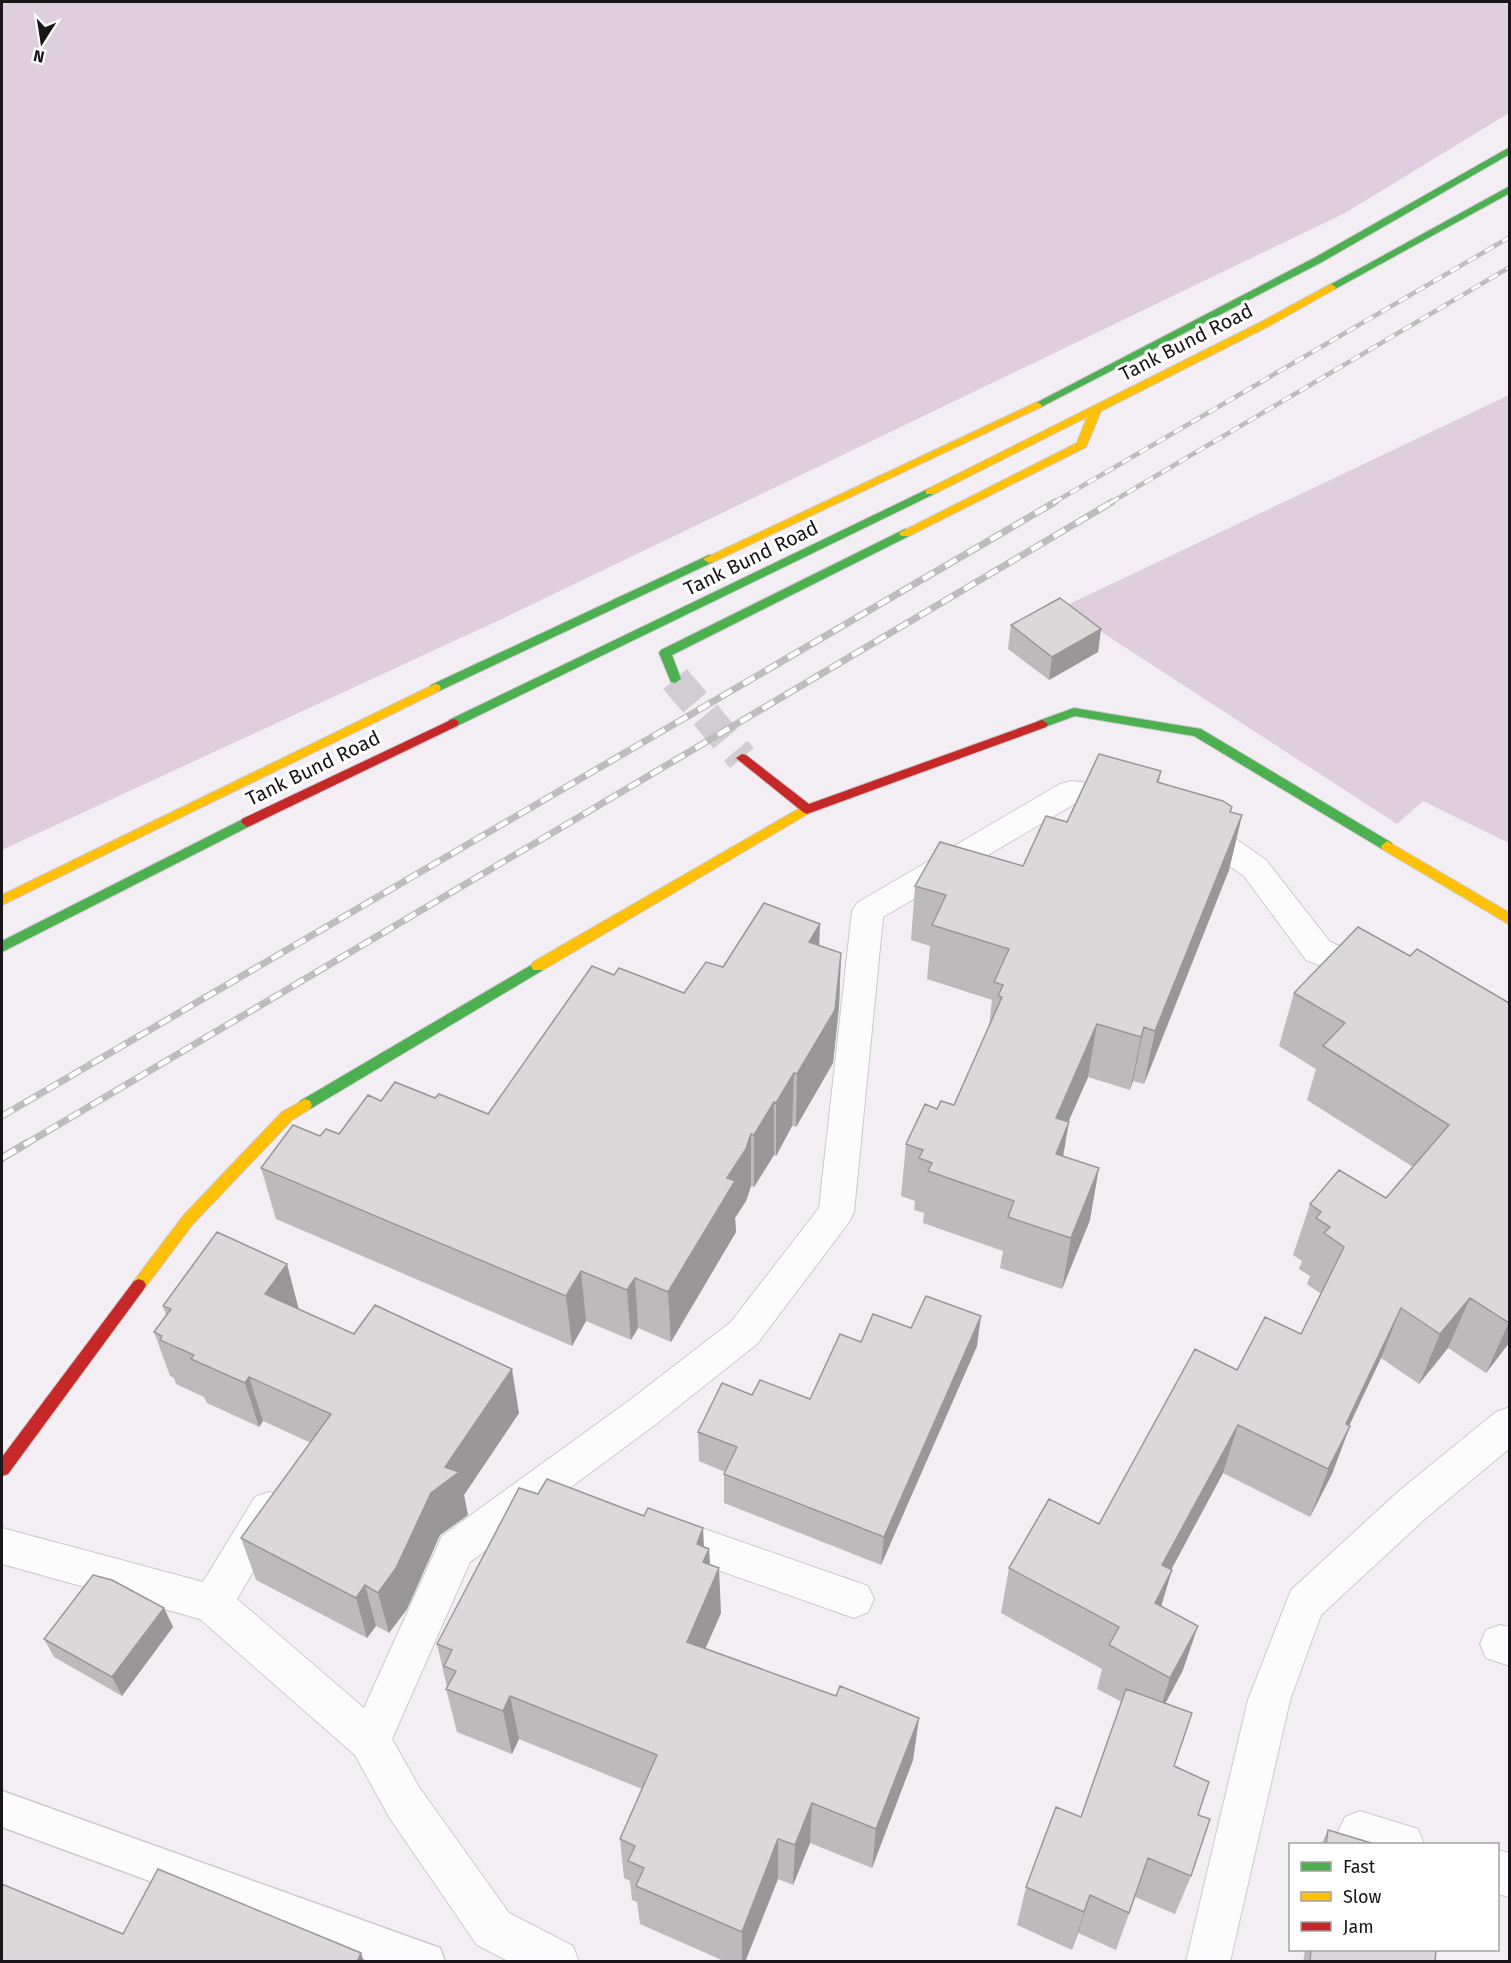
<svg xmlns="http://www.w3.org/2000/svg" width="1511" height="1963" font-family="'Fira Sans',sans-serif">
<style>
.green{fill:#dfcede}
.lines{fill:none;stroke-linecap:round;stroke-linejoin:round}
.secondary-tunnel{stroke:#d2cdd2;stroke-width:31;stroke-dasharray:31 16;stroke-linecap:butt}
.lane-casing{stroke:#cdc9cd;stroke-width:3}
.street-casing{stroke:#cdc9cd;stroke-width:2}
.fast-casing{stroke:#cdc9cd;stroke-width:2}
.slow-casing{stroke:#cdc9cd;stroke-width:2}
.jam-casing{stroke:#cdc9cd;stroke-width:2}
.lane{fill:#fdfcfd;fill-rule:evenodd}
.street{fill:#fdfcfd;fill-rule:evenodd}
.fast{fill:#4caf50;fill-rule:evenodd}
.slow{fill:#ffc107;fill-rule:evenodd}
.jam{fill:#c62828;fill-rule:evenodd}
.rail-far2-casing{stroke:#bdbdbd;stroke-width:4.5}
.rail-far1-casing{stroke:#bdbdbd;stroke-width:7}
.rail-casing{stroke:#bdbdbd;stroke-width:8}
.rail-far2{stroke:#fff;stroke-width:3;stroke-dasharray:10;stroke-linecap:butt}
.rail-far1{stroke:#fff;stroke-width:4.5;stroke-dasharray:13;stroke-linecap:butt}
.rail{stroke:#fff;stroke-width:5;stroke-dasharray:16;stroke-linecap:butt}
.wall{fill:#bdbabb}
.shaded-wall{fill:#9a9798}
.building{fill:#dcd8d9;stroke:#9a9798;stroke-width:1.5}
.labels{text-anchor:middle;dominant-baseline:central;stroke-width:6;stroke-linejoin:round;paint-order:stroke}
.street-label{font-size:20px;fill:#191519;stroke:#fff}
</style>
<rect width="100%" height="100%" fill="#f3eef3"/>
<path class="green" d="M2,2H1509V113L1345,213L506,617L2,850Z
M1509,395V843L1423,801L1397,824L1063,607Z"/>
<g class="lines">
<path class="secondary-tunnel" d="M675,679L742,758"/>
<defs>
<path id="lane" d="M2,1791L426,1943L440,1948L445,1962H372L2,1827Z"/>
<path id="street" d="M1071,781L1126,786L1137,789L1141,797L1137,805L1126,808L1076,803L883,917L854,1212L849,1222L757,1344L656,1424L470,1562L392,1739L419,1787L509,1913L573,1946L579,1962H510L477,1945L389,1817L355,1755L200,1619L2,1564V1528L203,1582L255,1497L269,1492L283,1497L289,1510L237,1599L364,1708L442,1536L630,1400L731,1322L819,1208L852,911L857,903L1060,784Z
M1196,816L1207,819L1266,860L1330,942L1383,963L1387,972L1383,981L1371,985L1306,960L1244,876L1185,835L1180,827L1185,819Z
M1510,1407V1448L1427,1517L1321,1615L1290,1700L1230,1962H1186L1248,1700L1291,1590L1399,1491L1496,1412Z
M664,1515L868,1586L874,1599L868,1612L854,1618L650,1546L644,1533L650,1520Z
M1500,1625L1510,1627V1666L1486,1658L1480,1644L1486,1630Z
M1360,1811L1418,1829L1424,1844H1344L1338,1832L1345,1817Z
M1498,1850L1510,1853V1897L1498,1894Z"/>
<path id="fast" d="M1510,147V154L1322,262L1041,407H1033L1032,405L1314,258Z
M1510,186V193L1335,289L1331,290L1326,287Z
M930,488L936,492L934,494L457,726L453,727L447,723L449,720Z
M905,529L911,533L909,536L672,655L681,679L675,683L671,682L659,653L661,650Z
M709,555L713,556V562L439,691L435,692L429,688L431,685Z
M1074,708L1201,729L1392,843L1393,846L1392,849H1382L1194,736L1075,716L1042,728L1036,724L1038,721Z
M247,817L253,822L252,825L2,952V941Z
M538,961L545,966L543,970L310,1109H300L298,1105L300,1101Z"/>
<path id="slow" d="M1331,284L1336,287L1335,289L1269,326L1101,411L1086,447L909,536H901L899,533L1077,443L1087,417L934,494H926V490L1261,322Z
M1037,402L1042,405L1041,407L713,562L709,563L703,559Z
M435,684L439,685L441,688L439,691L2,905V895Z
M807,804L811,806L813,809L811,812L543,970H533L531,966L533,962Z
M1387,841L1510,913V925L1382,849L1381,846Z
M305,1099L310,1101L312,1105L310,1109L292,1120L193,1224L144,1289L139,1291L134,1289L132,1285L134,1281L183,1216L282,1112Z"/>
<path id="jam" d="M453,719L457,720L459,723L457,726L252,825L247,827L241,822L242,819Z
M1042,720L1048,724L1046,727L807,814L803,812L736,758L742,754L746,755L809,804Z
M139,1279L144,1281L146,1285L144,1289L8,1474L2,1476V1457L134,1281Z"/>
</defs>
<use href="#lane" class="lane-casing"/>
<use href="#street" class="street-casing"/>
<use href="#fast" class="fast-casing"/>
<use href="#slow" class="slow-casing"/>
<use href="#jam" class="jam-casing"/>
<use href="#lane" class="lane"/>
<use href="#street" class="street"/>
<use href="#fast" class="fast"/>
<use href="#slow" class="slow"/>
<use href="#jam" class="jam"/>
<defs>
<path id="rail-far2" d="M1053,503L1510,237
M1110,503L1510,267"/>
<path id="rail-far1" d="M2,1116L1055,502
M24,1145L1112,502"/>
<path id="rail" d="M2,1158L27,1143"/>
</defs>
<use href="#rail-far2" class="rail-far2-casing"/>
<use href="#rail-far1" class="rail-far1-casing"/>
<use href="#rail" class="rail-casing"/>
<use href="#rail-far2" class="rail-far2"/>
<use href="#rail-far1" class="rail-far1"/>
<use href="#rail" class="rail"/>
</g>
<path class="wall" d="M1011,625L1101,629L1098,652L1049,680L1008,649Z
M1161,771L1159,783L1231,812L1242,815L1229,870L1144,1084L1133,1081L1130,1090L1088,1077L1068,1122L1063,1156L1090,1220L1062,1289L1000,1268L1003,1251L923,1223L924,1213L914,1210L915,1201L901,1196L906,1144L937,1109L954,1105L989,1027L992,1000L927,979L930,946L911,940L915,886L1023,866L1067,822Z
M819,946L841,953L839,1007L833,1063L796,1127L792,1126L776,1156L774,1155L754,1187L751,1186L746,1201L735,1218L736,1232L671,1342L638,1328L631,1340L586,1321L572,1346L276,1219L261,1168L320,1136L339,1134L381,1101L435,1098L488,1114L614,975L684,993L723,967Z
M1410,956L1509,1003V1343L1486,1373L1448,1348L1419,1384L1381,1358L1349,1425L1350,1426L1332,1474L1310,1517L1223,1473L1171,1570H1172L1161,1607L1183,1670L1165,1704L1174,1766L1198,1815L1191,1876L1175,1914L1135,1897L1116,1950L1078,1933L1072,1950L1017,1925L1026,1887L1081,1817L1122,1702L1097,1689L1102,1669L1001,1613L1009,1568L1099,1524L1237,1370L1301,1334L1321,1294L1307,1284L1310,1276L1299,1269L1302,1261L1293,1255L1310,1204L1386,1198L1413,1167L1307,1100L1316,1069L1279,1046L1294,993Z
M163,1306L299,1310L519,1413L464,1495L468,1515L440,1535L407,1609L389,1633L376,1626L367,1638L256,1580L241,1538L311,1443L263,1421L259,1427L207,1403L204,1397L176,1384L174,1378L170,1376L154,1332L166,1315Z
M911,1328L977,1346L881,1565L724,1503V1474L725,1472L699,1461L698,1432L752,1395L810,1399L861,1342Z
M538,1494L703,1528L704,1547L709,1549L710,1564L721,1613L705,1649L836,1696L919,1718L913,1760L872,1868L810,1843L793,1885L778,1879L745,1962H726L640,1924L637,1902L632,1900L630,1881L624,1878L620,1839L642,1789L519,1739L512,1754L457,1732L446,1689L447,1687L437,1644Z
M164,1608L173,1627L122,1696L54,1657L44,1639Z
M1328,1830L1378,1845H1321Z
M1305,1950H1436L1435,1962H1303Z"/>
<path class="shaded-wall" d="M1101,629L1098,652L1049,680L1052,657Z
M1242,815L1229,870L1144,1084L1155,1031Z
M820,924L818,978L809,942Z
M841,953L839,1007L833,1063L796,1127L797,1074Z
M1097,1024L1088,1077L1047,1171L1056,1118Z
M1144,1027L1133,1081L1130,1090L1141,1037Z
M794,1073L792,1126L776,1156V1103Z
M774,1102V1155L754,1187V1135Z
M1069,1122L1060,1174L1056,1154Z
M751,1134V1186L746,1201L735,1218L736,1232L671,1342L668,1292Z
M1099,1168L1090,1220L1062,1289L1071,1238Z
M287,1264L299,1310L265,1294Z
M581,1271L586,1321L572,1346L566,1296Z
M635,1278L638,1328L631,1340L627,1290Z
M1470,1298L1448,1348L1419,1384L1440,1334Z
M1401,1308L1381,1358L1334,1458L1350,1426L1332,1474L1310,1517L1346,1424Z
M981,1316L977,1346L881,1565L884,1537Z
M1509,1322V1343L1486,1373Z
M512,1369L519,1413L464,1495L468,1515L440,1535L407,1609L389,1633L378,1593L445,1467Z
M249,1377L263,1421L259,1427L245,1383Z
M1238,1425L1223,1473L1149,1611L1162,1565Z
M703,1528L704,1559L709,1549L711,1588L719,1568L721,1613L689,1686L687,1642L697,1544Z
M1172,1570L1158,1616L1155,1603Z
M365,1585L376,1626L367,1638L356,1598Z
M164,1608L173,1627L122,1696L112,1677Z
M1198,1626L1183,1670L1156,1721L1170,1678Z
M510,1696L519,1739L512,1754L503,1711Z
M919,1718L913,1760L872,1868L876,1829Z
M812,1803L810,1843L793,1885L795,1845Z
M778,1839V1879L745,1962H742V1932Z
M1090,1895L1078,1933L1072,1950L1084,1912Z
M361,1953L364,1962H357Z"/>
<path class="building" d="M1060,598L1101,629L1052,657L1011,625Z
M1099,754L1161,771L1157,782L1223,801L1232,807L1230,812L1242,815L1155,1031L1144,1027L1141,1037L1097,1024L1056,1118L1069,1122L1056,1154L1099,1168L1071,1238L1008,1217L1014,1201L928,1171L932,1163L919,1158L923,1150L906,1144L925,1104L937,1109L941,1101L954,1105L1002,997L998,996L1003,985L994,982L1009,949L932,925L946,895L915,886L940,842L1023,866L1046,816L1067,822Z
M764,903L820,924L809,942L841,953L835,1010L797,1074L794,1073L776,1103L774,1102L754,1135L751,1134L746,1149L727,1178L735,1181L668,1292L635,1278L627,1290L581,1271L566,1296L261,1168L293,1125L320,1136L326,1129L339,1134L368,1095L381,1101L395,1082L435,1098L439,1094L488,1114L592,966L614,975L619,968L684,993L706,962L723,967Z
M1358,927L1410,956L1417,949L1509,1003V1323L1470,1298L1440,1334L1401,1308L1346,1424L1350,1426L1328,1469L1238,1425L1162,1565L1172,1570L1155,1603L1198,1626L1170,1678L1109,1645L1119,1627L1009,1568L1049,1499L1099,1524L1195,1349L1237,1370L1265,1317L1301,1334L1344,1247L1324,1233L1330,1227L1316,1218L1321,1212L1310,1204L1339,1170L1386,1198L1449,1125L1323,1046L1345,1023L1294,993Z
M217,1232L287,1264L265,1294L354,1334L375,1305L512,1369L445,1467L459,1472L431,1493L396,1568L378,1593L365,1585L356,1598L241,1538L331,1414L249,1377L245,1383L191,1359L194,1355L160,1340L162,1336L154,1332L171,1309L163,1306Z
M926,1296L981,1316L884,1537L724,1474L737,1447L698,1432L722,1383L752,1395L760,1380L810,1399L840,1334L861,1342L873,1314L911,1328Z
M547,1479L644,1516L648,1508L703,1528L697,1544L709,1549L703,1562L719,1568L687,1642L836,1696L840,1686L919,1718L876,1829L812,1803L795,1845L778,1839L742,1932L636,1886L644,1868L628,1861L635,1846L620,1839L657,1755L510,1696L503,1711L446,1689L456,1671L444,1666L452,1650L437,1644L519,1488L538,1494Z
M93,1575L112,1580L164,1608L112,1677L44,1639Z
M1126,1689L1192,1713L1174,1766L1209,1782L1198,1815L1210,1819L1191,1876L1148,1858L1129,1913L1090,1895L1084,1912L1026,1887L1056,1807L1081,1817Z
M1328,1830L1378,1845H1326Z
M158,1869L361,1953L357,1962H2V1884L123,1934Z
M1311,1950H1436L1435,1962H1310Z"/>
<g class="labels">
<g class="street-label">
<text transform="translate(1186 342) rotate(-27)">Tank Bund Road</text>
<text transform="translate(751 558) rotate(-26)">Tank Bund Road</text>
<text transform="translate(313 768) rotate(-26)">Tank Bund Road</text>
</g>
</g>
<rect width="1511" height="1963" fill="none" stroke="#191519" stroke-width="6"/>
<rect x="1289" y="1843" width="210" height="108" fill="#ffffff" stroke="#a3a1a3" stroke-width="1.5"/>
<rect x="1301" y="1862" width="30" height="9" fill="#4caf50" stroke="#a3a1a3" stroke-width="1.5"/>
<text x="1343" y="1873" font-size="18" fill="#191519">Fast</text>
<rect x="1301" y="1892" width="30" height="9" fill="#ffc107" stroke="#a3a1a3" stroke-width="1.5"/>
<text x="1343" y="1903" font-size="18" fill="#191519">Slow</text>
<rect x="1301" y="1922" width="30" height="9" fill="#c62828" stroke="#a3a1a3" stroke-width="1.5"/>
<text x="1343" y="1933" font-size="18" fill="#191519">Jam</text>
<g transform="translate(42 42) rotate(192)" stroke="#ffffff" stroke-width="4.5" paint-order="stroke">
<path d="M0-4.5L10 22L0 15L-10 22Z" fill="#191519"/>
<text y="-9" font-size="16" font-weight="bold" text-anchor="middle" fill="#191519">N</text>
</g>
</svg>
